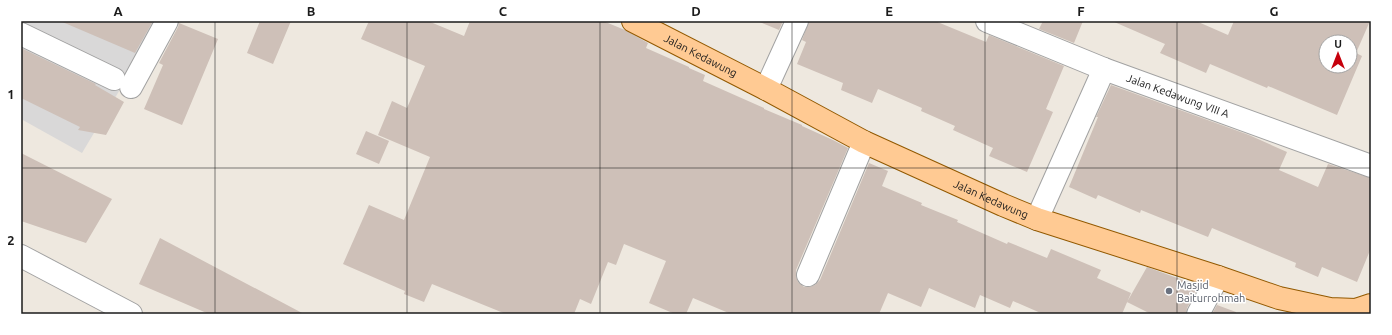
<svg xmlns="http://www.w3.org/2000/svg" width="1392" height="335" font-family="Ubuntu,sans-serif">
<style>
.residential{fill:#d9d8d8}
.building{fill:#cec0b8;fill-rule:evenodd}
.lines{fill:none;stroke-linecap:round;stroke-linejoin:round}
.minor-casing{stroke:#a2a2a2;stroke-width:24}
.primary-casing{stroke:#925900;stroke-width:24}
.minor{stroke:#fff;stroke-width:22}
.primary{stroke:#ffca93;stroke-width:22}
.grid{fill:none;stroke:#1b1b1b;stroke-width:1;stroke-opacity:0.55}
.worship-dot{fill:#6b7280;stroke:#fff;stroke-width:1.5}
.labels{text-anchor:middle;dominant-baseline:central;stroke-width:3;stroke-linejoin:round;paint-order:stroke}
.street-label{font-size:11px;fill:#1b1b1b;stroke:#fff}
.worship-label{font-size:11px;fill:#5b616d;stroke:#fff;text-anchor:start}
.neatline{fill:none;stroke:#1b1b1b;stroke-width:1.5}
.grid-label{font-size:13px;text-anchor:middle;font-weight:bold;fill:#1b1b1b}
</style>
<rect width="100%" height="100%" fill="#eee8df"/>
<path class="residential" d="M21,21H149L158,26L82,153L21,119Z"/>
<path class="building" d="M60,21H153L135,53Z
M260,21H291L273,64L247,53Z
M369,21H428L464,36L470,21H603L625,30L648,43L646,48L689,67V68L705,75L703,81L764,108V109L802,125V126L833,140L848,148L796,270V276L798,282L804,287H809L815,285L820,280L869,163L888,171L882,186L922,203L921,205L958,220L957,222L1007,244L1008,242L1047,258L1051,249L1101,270L1097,278L1131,293L1122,314H1043L1013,301L1010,308L980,295L975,308L929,288L921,307L888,293L879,314H731L693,298L686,314H675L649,303L666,261L624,244L616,265L608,262L591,304L580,299L574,314H506L432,284L424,302L404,294L405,291L343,264L369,205L404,220L430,157L378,135L392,101L407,108L425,66L361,39Z
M757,21H783L779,30Z
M809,21H935L986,42L989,35L1064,66L1046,109L1053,112L1027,172L989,156L993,148L953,130L955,126L921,111L922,108L878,89L872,103L841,90L843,83L797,64L806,42L802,40Z
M1043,21H1083L1074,43L1039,29Z
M1112,21H1196L1228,35L1234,21H1370L1356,53L1362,56L1337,115L1268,86L1267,88L1210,64L1206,73L1160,53L1165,44ZM1326,42H1350V66H1326Z
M179,23L218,39L182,125L144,109L163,65L159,63L178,27Z
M21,48L96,84L95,85L124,102L106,135L78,130L80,127L21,98Z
M1111,85L1249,135L1287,152L1279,170L1318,187L1328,164L1371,178V248L1357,282L1322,267L1318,277L1295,267L1296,263L1212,228L1208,237L1141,210L1140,213L1098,195L1096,199L1069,187L1098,117H1096Z
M366,131L389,141L379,164L356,154Z
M21,153L112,199L86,243L21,221Z
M160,238L304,314H209L139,284Z
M1147,267L1199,286L1187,308L1186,314H1151L1127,302Z
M1217,305L1236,312V314H1212Z"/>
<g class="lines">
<defs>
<g id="minor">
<path id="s1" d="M987,21L1104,69L1371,166"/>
<path d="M21,34L114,79"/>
<path d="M131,87L167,21"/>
<path d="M766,89L797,21"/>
<path d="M1037,219L1104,69"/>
<path d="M21,256L131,314"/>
<path d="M808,275L864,142"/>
<path d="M1198,314L1218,277"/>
</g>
<g id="primary">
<path id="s2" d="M633,21L766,89L864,142L1003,205L1037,219L1218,277L1279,298L1330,309L1356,310L1371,305"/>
</g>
</defs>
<use href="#minor" class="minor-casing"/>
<use href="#primary" class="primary-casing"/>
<use href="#minor" class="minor"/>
<use href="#primary" class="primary"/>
</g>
<path class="grid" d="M215,21V314M407,21V314M600,21V314M792,21V314M985,21V314M1177,21V314M21,168H1371"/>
<circle class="worship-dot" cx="1169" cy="291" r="4"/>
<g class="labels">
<g class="street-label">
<text stroke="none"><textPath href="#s2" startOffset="76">Jalan Kedawung</textPath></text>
<text stroke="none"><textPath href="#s1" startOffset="205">Jalan Kedawung VIII A</textPath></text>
<text stroke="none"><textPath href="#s2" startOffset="400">Jalan Kedawung</textPath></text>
</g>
<g class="worship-label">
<text x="1177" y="285">Masjid<tspan x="1177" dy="13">Baiturrohmah</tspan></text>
</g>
</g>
<rect width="1392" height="335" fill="none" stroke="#ffffff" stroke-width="44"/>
<g transform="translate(1338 54)"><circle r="19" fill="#ffffff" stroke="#a4a4a4"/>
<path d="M0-3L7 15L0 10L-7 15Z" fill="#c6000c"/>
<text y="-6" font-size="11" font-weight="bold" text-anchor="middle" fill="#1b1b1b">U</text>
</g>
<rect x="22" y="22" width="1348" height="291" class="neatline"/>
<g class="grid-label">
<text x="118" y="16">A</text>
<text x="311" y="16">B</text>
<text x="503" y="16">C</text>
<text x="696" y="16">D</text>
<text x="889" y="16">E</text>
<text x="1081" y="16">F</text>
<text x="1274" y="16">G</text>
<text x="11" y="99">1</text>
<text x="11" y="245">2</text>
</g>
</svg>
